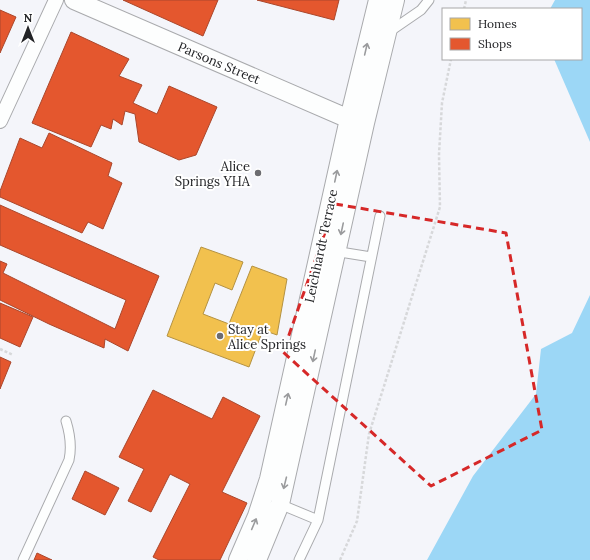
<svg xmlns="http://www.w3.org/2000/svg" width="590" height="560" font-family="Lora,serif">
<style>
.water{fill:#9cd7f6}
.homes{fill:#f2c14e;stroke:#b49242}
.shops{fill:#e4572e;stroke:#aa472c}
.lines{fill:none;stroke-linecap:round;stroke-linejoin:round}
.service-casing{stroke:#a9aaad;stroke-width:11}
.pedestrian-casing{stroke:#a9aaad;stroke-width:16}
.minor-casing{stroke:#a9aaad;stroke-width:20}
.path{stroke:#d7d8da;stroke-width:2.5;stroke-dasharray:3 2;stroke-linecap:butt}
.service{stroke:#fdfefe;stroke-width:9}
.pedestrian{stroke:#fdfefe;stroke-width:14}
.minor{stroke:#fdfefe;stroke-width:18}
.oneway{stroke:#9a9b9d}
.marked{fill:none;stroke:#d62828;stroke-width:3;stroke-dasharray:8 5;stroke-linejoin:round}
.poi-dot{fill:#6c6c70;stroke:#fff;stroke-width:1.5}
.labels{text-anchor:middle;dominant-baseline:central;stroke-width:4;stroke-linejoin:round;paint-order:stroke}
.street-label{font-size:13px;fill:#222326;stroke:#fff}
.poi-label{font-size:13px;fill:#222326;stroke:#fff;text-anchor:end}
</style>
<rect width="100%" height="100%" fill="#f4f5fa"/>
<path class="water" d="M555,0H590V142L554,59H581V9H550Z
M590,295V560H427L473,476L536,394L541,349L572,333Z"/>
<path class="homes" d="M201,247L243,262L232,290L215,283L203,314L229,324L252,266L287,279L277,335L263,330L249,367L167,336Z"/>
<path class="shops" d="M123,0H218L203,36Z
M257,0H339L334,20Z
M0,10L16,17L0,53Z
M71,32L129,59L119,76L142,85L133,103L157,114L169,86L217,107L196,155L179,160L139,142L135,114L125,111L122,125L113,119L111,129L101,125L91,147L32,123Z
M49,133L112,163L108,176L122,183L103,229L88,222L82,233L0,197V191L20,138L42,148Z
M0,205L159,276L128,351L105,339L104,348L49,324L0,300V261L7,264L3,273L115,329L126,300L0,245Z
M0,303L33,317L20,347L0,338Z
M0,357L11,362L0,389Z
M153,390L212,419L223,397L260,416L222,492L247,503L220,560H159L153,557L190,484L170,474L151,512L128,501L144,469L119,457Z
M85,471L119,488L105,515L72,499Z
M37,553L52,560H34Z"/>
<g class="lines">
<defs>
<path id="service" d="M389,32L421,10L429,0
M334,251L371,257
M277,503L318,520
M23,560L69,460C72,446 70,434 66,421
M299,560L318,520L380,216"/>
<path id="pedestrian" d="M0,121L56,0"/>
<path id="minor" d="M74,0L349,119L360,121
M238,560L257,516L269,479L349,119L378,0
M257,560L280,504L365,123L395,0"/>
</defs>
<use href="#service" class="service-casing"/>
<use href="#pedestrian" class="pedestrian-casing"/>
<use href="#minor" class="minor-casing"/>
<path class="path" d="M464,9L466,0
M0,349L13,355
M340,560L357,521L369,434L440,207L439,154L442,103L451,59"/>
<use href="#service" class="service"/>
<use href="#pedestrian" class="pedestrian"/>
<use href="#minor" class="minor"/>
</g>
<defs><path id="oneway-shaft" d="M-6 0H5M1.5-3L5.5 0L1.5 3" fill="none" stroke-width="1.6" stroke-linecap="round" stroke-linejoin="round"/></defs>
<g class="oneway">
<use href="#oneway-shaft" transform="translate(366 49) rotate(-77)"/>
<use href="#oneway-shaft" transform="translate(336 176) rotate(-78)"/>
<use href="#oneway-shaft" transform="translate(342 229) rotate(102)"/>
<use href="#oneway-shaft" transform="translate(314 356) rotate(102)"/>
<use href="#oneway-shaft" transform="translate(287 399) rotate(-77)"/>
<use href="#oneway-shaft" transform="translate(285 483) rotate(104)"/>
<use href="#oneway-shaft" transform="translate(254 524) rotate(-67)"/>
</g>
<path class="marked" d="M335,204L506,233L542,430L431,486L283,352Z"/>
<g class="poi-dot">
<circle cx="258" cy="173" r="4"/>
<circle cx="220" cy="336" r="4"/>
</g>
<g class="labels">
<g class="street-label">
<text transform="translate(219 63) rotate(23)">Parsons Street</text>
<text transform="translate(321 246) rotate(-78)">Leichhardt Terrace</text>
</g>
<g class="poi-label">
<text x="250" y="166">Alice<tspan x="250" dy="15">Springs YHA</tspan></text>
<text x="228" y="329" text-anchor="start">Stay at<tspan x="228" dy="15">Alice Springs</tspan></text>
</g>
</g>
<rect x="442" y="8" width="140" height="52" fill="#ffffff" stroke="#a7a7a8"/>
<rect x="450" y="18" width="20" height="12" fill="#f2c14e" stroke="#a7a7a8"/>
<text x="478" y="28" font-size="12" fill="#222326">Homes</text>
<rect x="450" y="38" width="20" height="12" fill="#e4572e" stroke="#a7a7a8"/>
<text x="478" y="48" font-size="12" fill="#222326">Shops</text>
<g transform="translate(28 28)" stroke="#ffffff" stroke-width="3" paint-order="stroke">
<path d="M0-3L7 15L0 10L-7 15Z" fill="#222326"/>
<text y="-6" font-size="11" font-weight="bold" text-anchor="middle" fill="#222326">N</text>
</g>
</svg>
